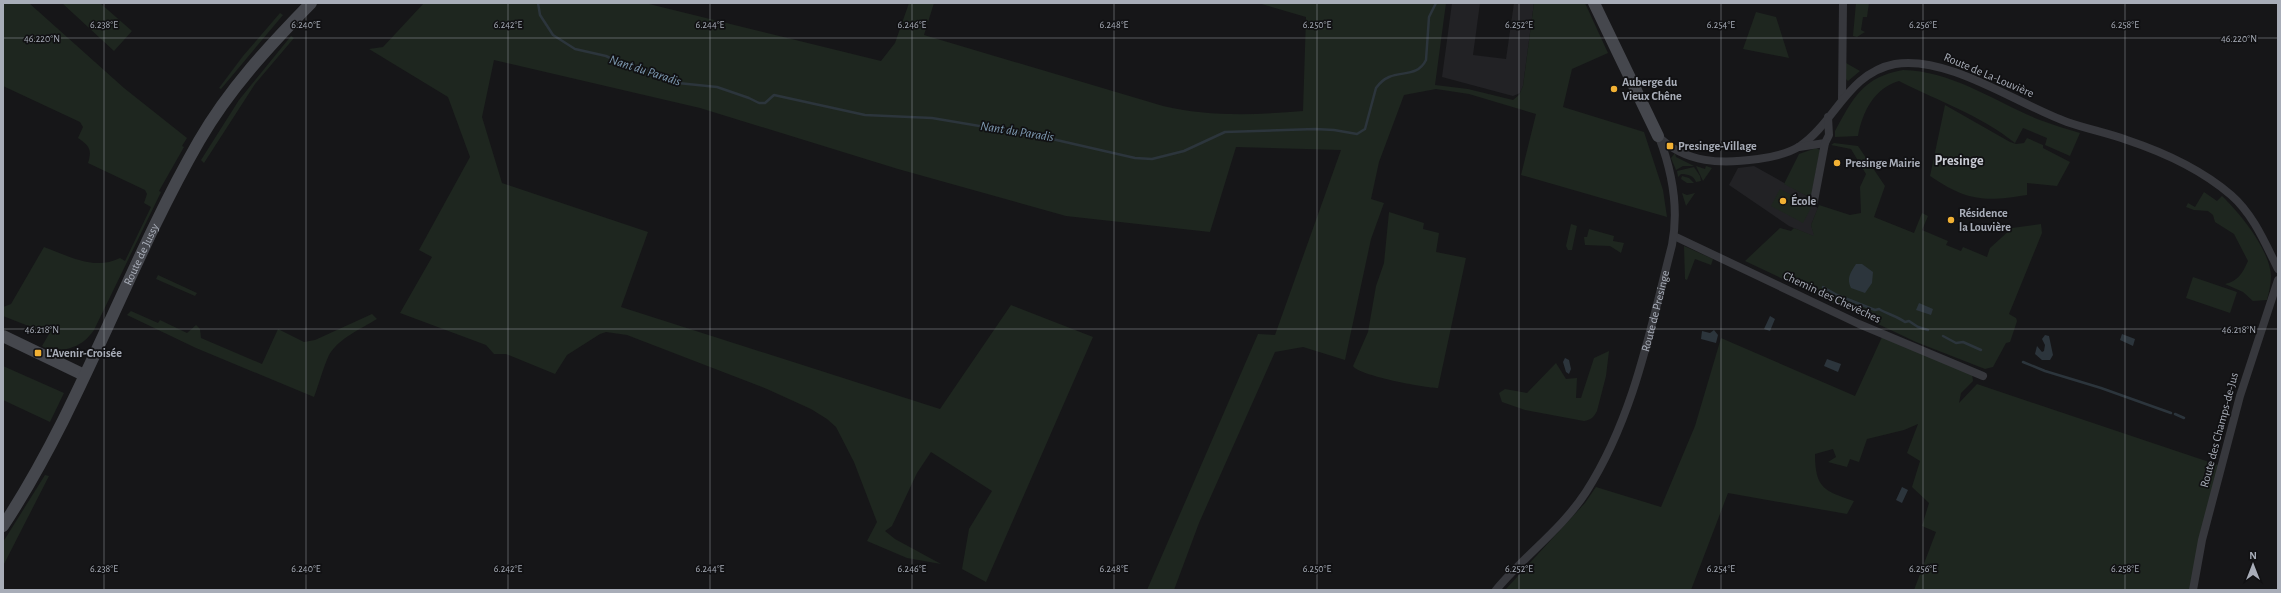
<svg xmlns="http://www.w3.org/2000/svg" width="2281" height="593" font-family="'Alegreya Sans',sans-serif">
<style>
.built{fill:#222225}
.green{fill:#1e261f}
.water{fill:#2c353c}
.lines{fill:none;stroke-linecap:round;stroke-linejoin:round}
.stream{stroke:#2c353c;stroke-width:2.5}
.street{stroke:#37383d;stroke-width:8}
.secondary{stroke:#45474d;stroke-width:12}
.ticks{fill:none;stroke:#a8adb8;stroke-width:1;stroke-opacity:0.45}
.poi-dot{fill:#f2b134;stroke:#111113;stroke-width:1.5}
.labels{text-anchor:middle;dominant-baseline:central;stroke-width:3.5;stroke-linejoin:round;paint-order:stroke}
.street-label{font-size:12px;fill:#a8adb8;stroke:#111113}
.poi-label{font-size:12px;font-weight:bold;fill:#a8adb8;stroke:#111113;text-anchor:start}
.water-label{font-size:13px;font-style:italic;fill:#7f9bb3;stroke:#111113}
.quarter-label{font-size:14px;font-weight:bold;fill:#c9ccd4;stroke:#111113}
.ticks-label{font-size:10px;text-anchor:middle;fill:#a8adb8;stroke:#111113;stroke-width:3.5;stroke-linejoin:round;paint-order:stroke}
</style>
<rect width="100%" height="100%" fill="#161618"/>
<path class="built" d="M1452,3H1480L1473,55L1506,59L1514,3H1534L1523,86L1520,93L1513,96L1442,77Z
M1754,166L1811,198L1810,204L1818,208L1811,225L1815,237L1789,226L1729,185L1738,168Z"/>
<path class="green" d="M3,3H29L124,88L187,138L182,146L184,147L159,191L161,192L94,330C81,348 73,346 55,353L42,346L49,334L3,316V307L11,304L44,247C69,256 94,271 120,258L125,261L151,207L144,203L147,194L145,190L88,163C92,150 90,146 78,138L83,127L80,122L3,86Z
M62,3H100L132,31L114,51Z
M424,3H645L881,61L895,43L909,3H934L924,35L1163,106C1208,117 1257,115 1303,111L1306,17L1258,3H1446L1435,85L1468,89L1513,100L1519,95L1523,86L1534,3H1585L1608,53L1572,69L1563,107L1644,132L1663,190L1667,217L1521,175L1536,114L1469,94L1436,89L1404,95L1379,162L1371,199L1384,203L1371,239L1345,360L1303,347L1275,352L1199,523L1174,590H1147L1258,334L1275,335L1341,150L1236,147L1210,232L1066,216L898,169L700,108L494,60L482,117L502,183L648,232L621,307L940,409L1011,305L1093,337L986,582L962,569L969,529L992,491L931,452L917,473L892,526L885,531L895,539L941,564L907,558L867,541L877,522L854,462L836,427L827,419L811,409L767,389L627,335L606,332L600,334L567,355L555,374L506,354H494L486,345L400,313L432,257L419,250L470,157L448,97L369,49L383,47Z
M1856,3H1869L1867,17H1863L1861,30L1865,32L1857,37L1853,36Z
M1756,12L1776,17L1789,58L1743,49Z
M280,13L283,15L221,89L219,88L243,56Z
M291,36L294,38L255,84L204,163L201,160L239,100Z
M1846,63L1860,71L1848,81L1846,79Z
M1903,70C1953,71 1995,102 2040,120C2053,125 2067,129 2080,133L2070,156L2045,145L2047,138L2023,128L2015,143C1980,115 1938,101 1899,81C1874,88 1862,113 1858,136L1835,137V131C1853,98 1863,77 1903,70Z
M1945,105L2010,142L2016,144L2024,143L2027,138L2043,145V148L2070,162L2057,186L2027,183V195C1984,202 1967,201 1930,176Z
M1834,143L1858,146L1885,186L1874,217L1914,233L1922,213L1928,216L1922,230L1948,241L1946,245L1961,251L1963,247L1987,257L1990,248L2012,228L2041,224L2042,233L2009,314L2016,318L2017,321L2010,342L2006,343L1993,367L1985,369L1916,342L1745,261L1780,228L1791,231L1794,228L1814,236L1811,225L1819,205L1850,215L1861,213L1860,187L1866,174L1851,149L1831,145Z
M1816,148L1820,150L1811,198L1784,184L1799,154Z
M1675,153L1676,157L1694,166H1683L1676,170L1671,158Z
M1696,166L1705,169L1706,166L1712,168L1703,181Z
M1694,167L1700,176L1701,181L1696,182C1694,176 1688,174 1681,174L1678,177L1677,171Z
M1682,176L1689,178L1694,183H1687L1681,179Z
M1780,189L1812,206L1803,223L1771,206Z
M2204,192L2217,201L2222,196C2240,213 2270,250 2271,276C2271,284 2269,292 2267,300L2253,301L2243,292L2225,284C2238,281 2242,274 2248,261L2234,234L2215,222L2213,215L2208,211L2194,210L2186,207L2188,203L2195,207Z
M1682,193L1687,195L1695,193L1686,206Z
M1389,212L1424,223L1423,229L1439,233L1436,252L1466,258L1438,388C1425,388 1357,375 1353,366L1368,332L1376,286L1384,263Z
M1571,224L1577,226L1572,250H1568L1566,246Z
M1589,229L1614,236L1613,241L1624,243L1621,253L1610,246L1585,245L1584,237H1587Z
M1684,246L1713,259L1711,265L1695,259L1687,280L1685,279Z
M158,275L197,293L195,296L156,279Z
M2193,277L2237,292L2230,313L2186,298Z
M131,311L158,323L160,320L187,333L196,325L200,329L201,338L262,364L278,329L304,342L315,340L372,314L377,319C361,329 339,338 329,355C323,368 319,384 314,397L196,348L127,315Z
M1882,337L1972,373L1973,381L1961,393L1959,403L1977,384L2218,465L2190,590H1914L1936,532L1922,526L1929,503L1912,487L1920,461L1907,453L1918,424L1904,430L1867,439L1859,462L1850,459L1847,467L1828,462L1836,457L1833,449L1815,454C1815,488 1824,491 1854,501L1847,514L1728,493L1691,590H1505L1585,503L1596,487L1661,507L1695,426L1721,338L1855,396Z
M1609,351L1606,376L1597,411C1594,417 1591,420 1584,421L1525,410L1502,402L1499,393L1505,389L1527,393L1556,363L1566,379L1577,378L1576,398H1581L1594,358Z
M3,366L64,393L50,422L3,400Z
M45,475L49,476L3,566V542Z"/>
<path class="water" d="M1856,264H1862L1873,272L1872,283L1865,293L1851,288C1846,278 1851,272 1856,264Z
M1919,303L1933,309L1931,315L1916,310Z
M1770,316L1775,319L1770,331L1764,329Z
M1714,330L1718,335L1716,343L1701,339L1702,331L1710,333Z
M2122,334L2135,339L2133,346L2120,340Z
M2045,335L2049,336L2053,355L2050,360H2042L2035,354L2037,346L2042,352L2044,351L2045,345L2042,339Z
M1565,358L1569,360L1571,369L1569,374L1566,372L1563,362Z
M1827,359L1841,364L1838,372L1824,366Z
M1902,487L1908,490L1902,503L1896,500Z"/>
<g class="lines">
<path class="stream" d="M538,3L540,15L553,35L575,49L606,56L623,64L643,68L678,83L717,87L749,98L759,103H765L774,95L865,115L932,118L1039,136L1135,158L1152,159L1184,151L1225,132L1315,129L1334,130L1357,134L1365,129L1376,88C1392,65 1415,82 1426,60L1429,17L1436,3
M1823,287L1837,295L1875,310L1879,309C1887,314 1897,316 1905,322L1909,321L1918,327L1928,330
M1943,336L1956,343L1963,342L1981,350
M2023,362L2045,371L2101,388L2171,413
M2175,414L2184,418"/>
<g class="street">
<path d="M1842,99L1843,3"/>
<path d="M1658,136C1686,164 1722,164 1758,159C1772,157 1788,154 1800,146C1836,121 1848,73 1895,64C1948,55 2017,104 2067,122C2087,129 2108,133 2127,140C2163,152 2202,170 2231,195C2253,214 2265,243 2278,269"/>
<path d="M1799,147L1825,143L1829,135L1828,117"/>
<path d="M1814,201L1825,143"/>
<path d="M1674,236L1859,324L1983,376"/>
<path id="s1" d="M1496,590C1524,556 1562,529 1586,492C1634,417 1650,330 1672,245C1679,209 1672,171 1659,137"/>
<path d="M2193,590L2202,540L2240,396L2278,280"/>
</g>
<g class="secondary">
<path d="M1594,3L1658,136"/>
<path d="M3,336L84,375"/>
<path id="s2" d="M3,526C82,406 127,266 199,141C229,89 269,46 311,3"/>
</g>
</g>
<path class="ticks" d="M104,3V590M306,3V590M508,3V590M710,3V590M912,3V590M1114,3V590M1317,3V590M1519,3V590M1721,3V590M1923,3V590M2125,3V590M3,38H2278M3,329H2278"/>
<g class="poi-dot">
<circle cx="1614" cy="89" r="4"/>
<rect x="1666" y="142" width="8" height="8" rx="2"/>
<circle cx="1837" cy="163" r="4"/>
<circle cx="1783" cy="201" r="4"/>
<circle cx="1951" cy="220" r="4"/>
<rect x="34" y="349" width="8" height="8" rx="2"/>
</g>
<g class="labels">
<g class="street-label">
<text transform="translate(1989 75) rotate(23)">Route de La-Louvière</text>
<text stroke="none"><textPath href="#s2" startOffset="305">Route de Jussy</textPath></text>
<text transform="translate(1832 297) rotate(25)">Chemin des Chevêches</text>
<text stroke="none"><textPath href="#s1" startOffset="328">Route de Presinge</textPath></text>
<text transform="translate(2219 430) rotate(-75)">Route des Champs-de-Jus</text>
</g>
<g class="poi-label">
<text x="1622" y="82">Auberge du<tspan x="1622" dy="14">Vieux Chêne</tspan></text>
<text x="1678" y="146">Presinge-Village</text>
<text x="1845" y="163">Presinge Mairie</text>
<text x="1791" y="201">École</text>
<text x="1959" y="213">Résidence<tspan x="1959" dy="14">la Louvière</tspan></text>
<text x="46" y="353">L'Avenir-Croisée</text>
</g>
<g class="water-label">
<text transform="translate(645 71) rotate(18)">Nant du Paradis</text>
<text transform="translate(1017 132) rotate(9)">Nant du Paradis</text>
</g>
<g class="quarter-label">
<text x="1959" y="161">Presinge</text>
</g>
</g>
<g class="ticks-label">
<text x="104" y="28">6.238°E</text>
<text x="306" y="28">6.240°E</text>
<text x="508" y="28">6.242°E</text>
<text x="710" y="28">6.244°E</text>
<text x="912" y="28">6.246°E</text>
<text x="1114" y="28">6.248°E</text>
<text x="1317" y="28">6.250°E</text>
<text x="1519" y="28">6.252°E</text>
<text x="1721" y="28">6.254°E</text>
<text x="1923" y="28">6.256°E</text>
<text x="2125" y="28">6.258°E</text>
<text x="42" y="42">46.220°N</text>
<text x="2239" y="42">46.220°N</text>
<text x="42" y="333">46.218°N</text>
<text x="2239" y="333">46.218°N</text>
<text x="104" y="572">6.238°E</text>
<text x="306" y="572">6.240°E</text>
<text x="508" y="572">6.242°E</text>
<text x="710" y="572">6.244°E</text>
<text x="912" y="572">6.246°E</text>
<text x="1114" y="572">6.248°E</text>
<text x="1317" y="572">6.250°E</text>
<text x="1519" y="572">6.252°E</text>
<text x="1721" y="572">6.254°E</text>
<text x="1923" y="572">6.256°E</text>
<text x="2125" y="572">6.258°E</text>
</g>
<rect width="2281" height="593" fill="none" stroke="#a8adb8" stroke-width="8"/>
<g transform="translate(2253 565)" stroke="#111113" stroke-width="3" paint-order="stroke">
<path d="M0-3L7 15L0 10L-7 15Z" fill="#a8adb8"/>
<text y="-6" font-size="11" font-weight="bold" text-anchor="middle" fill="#a8adb8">N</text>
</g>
</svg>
